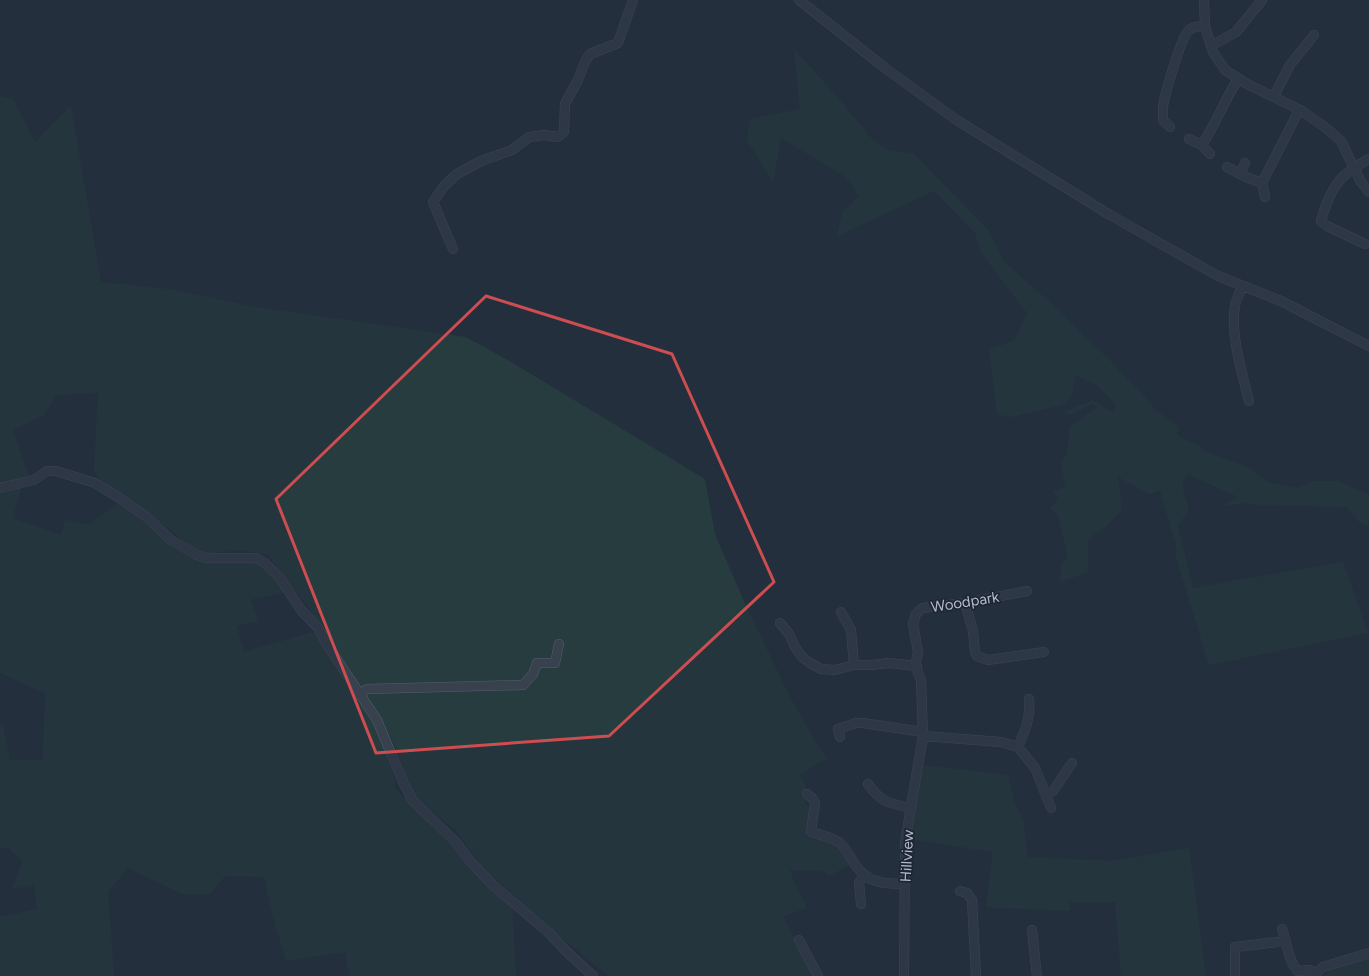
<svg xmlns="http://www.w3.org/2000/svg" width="1369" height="976" font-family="Figtree,sans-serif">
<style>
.green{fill:#263c3f}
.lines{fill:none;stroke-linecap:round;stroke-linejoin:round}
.minor-casing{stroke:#565f6c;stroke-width:10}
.minor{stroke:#38414e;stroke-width:9}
.marked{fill:none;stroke:#ce4d50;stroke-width:3;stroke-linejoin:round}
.labels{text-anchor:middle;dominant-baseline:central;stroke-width:3.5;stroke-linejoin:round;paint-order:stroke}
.street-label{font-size:15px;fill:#b4bcc9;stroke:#1d2633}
</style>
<rect width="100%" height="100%" fill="#242f3e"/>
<path class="green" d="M794,49L833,92L873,140L890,151L913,153L989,231L1004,262L1044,297L1109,359L1157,411L1179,427L1177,435L1199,446L1208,453L1248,467L1270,483L1299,488L1312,481H1339L1365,493H1369V526L1360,523L1347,507L1260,505L1247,503L1223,506L1238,497L1187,474L1182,485L1189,511L1178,525L1193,588L1343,562L1368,633L1209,665L1176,557V545L1160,491L1149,494L1118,477L1122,509L1108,525L1088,539V572L1060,582L1061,564L1068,558L1058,515L1050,509L1059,499L1053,492L1065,487L1061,463L1067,453L1070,427L1097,407L1093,404L1069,415L1065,412L1093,400L1113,413L1116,405L1098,386L1076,375L1072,395L1063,405L1011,417L997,414L989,349L1014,341L1027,313L982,254L975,233L934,191L837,236L843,211L859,196L846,177L781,138L773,183L747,140L750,119L800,109Z
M0,96L13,99L35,142L71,106L101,282L169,289L255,307L466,337L508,360L705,479L715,534L747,608L789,695L817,745L827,758L800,775L807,788L801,793L812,815L806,837L828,842L844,854L850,865L829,876L825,871L790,870L794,882L807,908L783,916L810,969L811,976H609L553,931L481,865L456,830L415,798L392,740L360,686L306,604L268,555L239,550L210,554L191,547L143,508L100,480L94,471L98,393L57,395L44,415L13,430L29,477L0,485Z
M21,487L13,518L61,535L65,520L89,525L120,501L185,552L227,560L264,563L286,592L251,600L258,621L237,626L244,652L316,631L345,680L376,727L396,781L393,787L452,842L512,904L516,976H350L345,952L286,961L273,917L264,877L225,876L210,894H182L128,868L108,892L114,976H0V917L37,909L34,885L12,889L23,861L8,848L0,849V726L3,725L10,760H43L45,693L0,673V490Z
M924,765L1008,775L1014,802L1023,820L1028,857L1112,861L1189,848L1206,976H1121L1115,902H1070V911L986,907L993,852L911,839L919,780Z
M1369,958V976H1324L1330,969Z"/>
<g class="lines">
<defs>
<path id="minor" d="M799,0L885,68L955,119L1110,215L1218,276L1281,301L1369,346
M1204,0L1205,26L1213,52L1225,70L1247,84L1302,111L1326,128L1341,141L1354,168L1361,182L1369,192
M1211,46L1236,32L1262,0
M1274,96L1290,65L1314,35
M1170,127L1163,120C1163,116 1163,112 1163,107C1164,96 1181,39 1188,31C1192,27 1200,26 1205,26
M1189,139L1202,145L1210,154
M1202,145C1216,123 1225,100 1238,79
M1227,167L1246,177L1262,183L1265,197
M1240,174L1245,163
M1262,183L1299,110
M1365,244L1327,226L1321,221C1323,212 1331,191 1337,184C1344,173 1358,165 1369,159
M453,249L433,202L444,186L457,174L481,161L512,150L529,137L544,135L558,137L564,132L565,104L578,80L585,62L590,54L618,43L633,0
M1243,286C1240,292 1236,299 1235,306C1230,335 1242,372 1249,401
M0,488L34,480L47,471H56L95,483L121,499L148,518L171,540L197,555L207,558H256L265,563L280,578L301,610L318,628L328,646L377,720L404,784L413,801L456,842L471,862L493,885L549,933L567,952L593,976
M965,603L973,631L975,652L977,656L988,660L1044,652
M841,612L851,630L854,665
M780,623L789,634L795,647L802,657L810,663L821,669L835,670L854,665H871L889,663L917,666
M359,694L367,689L523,685L533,674L537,663H555L559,644
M923,736L1001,742L1018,747L1035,768L1051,808
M840,737L838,729L856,723H863L923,732
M1018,747C1025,731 1031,717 1029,699
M868,784C880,802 891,804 911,808
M807,794L812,798L815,803L811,832C821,835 831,837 840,843C846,849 850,856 854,863C866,883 884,884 905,884
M1046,796L1053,791L1072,763
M960,891L967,893L972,900L976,976
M861,904L859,883L864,875
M1282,929C1286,940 1289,964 1298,971L1309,970L1317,973
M1032,930L1037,976
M799,940L818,976
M1235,975V947L1286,941
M904,976L905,842L923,736L921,680L917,670L916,662L918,652L913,624L916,614L922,608L965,603L1027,591
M1316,976L1317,973L1323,967L1369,953"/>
</defs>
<use href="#minor" class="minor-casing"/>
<use href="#minor" class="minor"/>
</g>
<path d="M0 0H1369V976H0ZM486,296L672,354L774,582L609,736L376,753L276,499Z" fill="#242f3e" fill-opacity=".55" fill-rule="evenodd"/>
<path class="marked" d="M486,296L672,354L774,582L609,736L376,753L276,499Z"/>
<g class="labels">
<g class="street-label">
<text transform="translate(965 602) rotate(-9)">Woodpark</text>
<text transform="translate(907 856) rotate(-87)">Hillview</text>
</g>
</g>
</svg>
